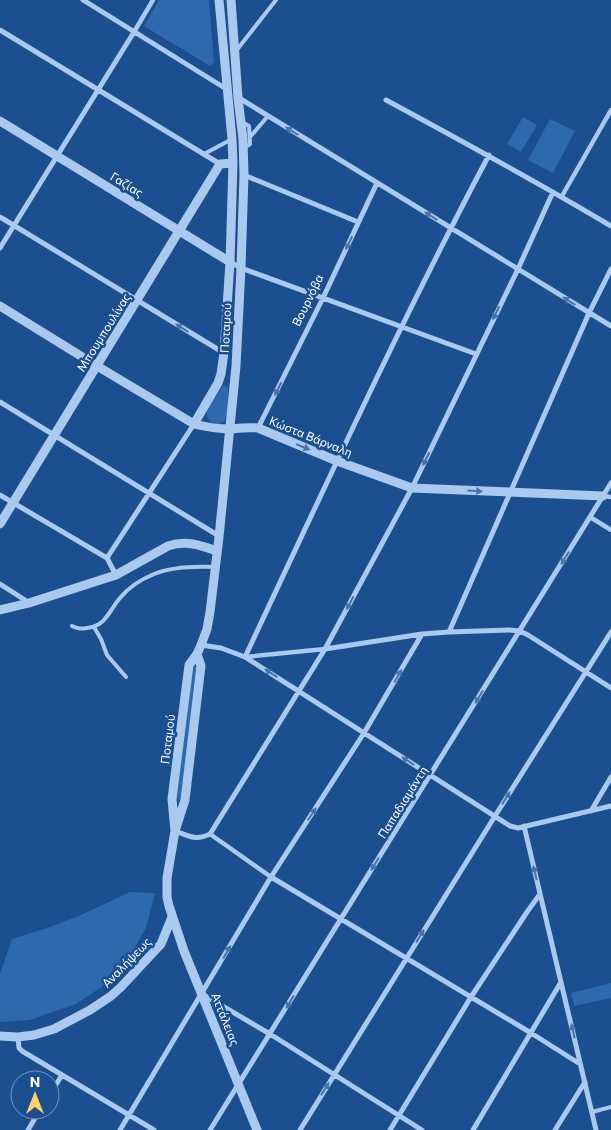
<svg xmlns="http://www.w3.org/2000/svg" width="611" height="1130" font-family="Commissioner,sans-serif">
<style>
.green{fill:#2e69ad}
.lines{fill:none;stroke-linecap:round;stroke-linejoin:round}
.service{stroke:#a9c9ee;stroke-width:4}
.pedestrian{stroke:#a9c9ee;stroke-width:4.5}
.minor{stroke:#a9c9ee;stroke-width:5}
.tertiary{stroke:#a9c9ee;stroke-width:9}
.oneway{fill:#4674ac}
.labels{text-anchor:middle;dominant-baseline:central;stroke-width:5;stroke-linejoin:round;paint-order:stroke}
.street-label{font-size:12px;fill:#fff;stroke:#1b4f8f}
</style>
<rect width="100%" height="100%" fill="#1b4f8f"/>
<path class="green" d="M159,0H207L209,1L214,62L210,66L144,26Z
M523,117L537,125L521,152L507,144Z
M550,119L575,131L553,173L528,160Z
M223,386H226L228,388C228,396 229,415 225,420C219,428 207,423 207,414C207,408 219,392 223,386Z
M191,666H197L183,800L175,799Z
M130,892L155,893L146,928L118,976L76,1004L30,1020L0,1022V974L12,939L50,927L81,915Z
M611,983V998L574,1006L571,993Z"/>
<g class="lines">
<path class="service" d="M236,51L276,0
M242,122L249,126L250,144L244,148
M250,137L268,116
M204,154L232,139
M72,626C78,629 81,629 87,628C107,625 108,612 120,598C128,588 142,579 154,574C173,566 196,566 216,567
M94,627L101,639L107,655L126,677
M592,1112L611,1107"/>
<path class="pedestrian" d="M134,32L153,0
M562,196L611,110
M603,496L611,497
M590,517L611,530
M245,657L325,649
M210,834L271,877"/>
<path class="minor" d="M83,0L228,90
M0,30L220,164
M239,98L611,326
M386,100C462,141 537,182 611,226
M244,175L358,222
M0,217L224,353
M0,248L134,32
M230,262L241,268L476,354
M0,402L219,536
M258,428L323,298L377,183
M0,495L107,558L116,575
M107,558L194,424
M0,584L28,602
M449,632L589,313L611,269
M201,645L221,648L245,657L510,826L518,828L611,806
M325,649L422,634L449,632L509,630L520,631L528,635L611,688
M245,657C324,489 402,319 489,155
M591,811L611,777
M524,826L596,1130
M175,831C190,836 195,841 210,834L325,649L412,488L518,269L553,192
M271,877L531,1033L580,1064
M202,994L270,1034L422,1130
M18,1037L19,1048L22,1051L154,1130
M50,1094L62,1075
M28,1130L40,1110
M120,1130L271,877L364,733L422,634
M210,1130L611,483
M300,1130L495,816L611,632
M390,1130L471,997L527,912L540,894
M473,1130L561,982
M555,1130L585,1082"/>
<path class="tertiary" d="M0,121L230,262
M0,306L97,366L194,424C206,427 218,429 230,429C240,428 248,427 258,428L337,461L412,488L603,496
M194,424L218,383L221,374L224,353L230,262L233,163L232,139L219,0
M0,524L220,164L233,163
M0,610L29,603L116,575L168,546C186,540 200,545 217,551
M197,654L201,666L185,800L175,831L167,878V897L169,906L184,951L257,1130
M175,831L172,799L189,665L197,654L201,645L207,629L210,612L219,537L236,366L241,268L244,175L243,139L238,98L231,0
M0,1036L18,1037L34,1035L54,1029L90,1010L111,996L121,987L161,944L172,917"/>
</g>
<defs><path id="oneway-solid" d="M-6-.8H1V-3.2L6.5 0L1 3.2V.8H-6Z" transform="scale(1.25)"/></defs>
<g class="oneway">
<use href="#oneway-solid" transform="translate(292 131) rotate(-148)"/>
<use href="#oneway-solid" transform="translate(431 216) rotate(-148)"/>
<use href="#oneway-solid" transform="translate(349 243) rotate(115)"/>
<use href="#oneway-solid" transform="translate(569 301) rotate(-148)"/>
<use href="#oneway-solid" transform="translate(496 313) rotate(116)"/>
<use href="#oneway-solid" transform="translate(182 328) rotate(-149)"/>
<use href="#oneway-solid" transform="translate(278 389) rotate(116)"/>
<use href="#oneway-solid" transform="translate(303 447) rotate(22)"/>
<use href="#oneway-solid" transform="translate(426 459) rotate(116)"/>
<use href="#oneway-solid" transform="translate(475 491) rotate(3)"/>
<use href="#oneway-solid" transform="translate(565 558) rotate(122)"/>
<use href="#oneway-solid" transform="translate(350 603) rotate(118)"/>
<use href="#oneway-solid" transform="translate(271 673) rotate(-147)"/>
<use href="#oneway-solid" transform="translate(398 676) rotate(-60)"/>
<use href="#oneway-solid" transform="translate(479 697) rotate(122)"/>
<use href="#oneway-solid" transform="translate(408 761) rotate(-147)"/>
<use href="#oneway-solid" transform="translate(506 798) rotate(-58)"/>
<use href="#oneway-solid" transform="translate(312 814) rotate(-57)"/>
<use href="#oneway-solid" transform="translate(375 864) rotate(122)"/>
<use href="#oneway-solid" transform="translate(535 873) rotate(-103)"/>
<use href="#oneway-solid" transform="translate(420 936) rotate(-58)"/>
<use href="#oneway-solid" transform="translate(227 952) rotate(-59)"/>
<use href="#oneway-solid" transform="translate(290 1002) rotate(121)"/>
<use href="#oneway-solid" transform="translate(573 1031) rotate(-103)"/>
<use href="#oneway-solid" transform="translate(325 1089) rotate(-58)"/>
</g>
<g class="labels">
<g class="street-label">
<text transform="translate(127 184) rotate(31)">Γαζίας</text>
<text transform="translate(307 300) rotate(-64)">Βουρνόβα</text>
<text transform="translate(225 328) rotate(-87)">Ποταμού</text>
<text transform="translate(103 332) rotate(-58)">Μπουμπουλίνας</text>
<text transform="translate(311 436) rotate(22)">Κώστα Βάρναλη</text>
<text transform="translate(167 739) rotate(-83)">Ποταμού</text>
<text transform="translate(402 802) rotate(-58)">Παπαδιαμάντη</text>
<text transform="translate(126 962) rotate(-46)">Αναλήψεως</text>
<text transform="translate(226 1019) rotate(68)">Αττάλειας</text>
</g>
</g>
<g transform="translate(35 1095)"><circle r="24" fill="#1b4f8f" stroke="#7695bc"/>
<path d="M0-4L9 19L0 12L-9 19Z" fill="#ffd166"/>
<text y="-8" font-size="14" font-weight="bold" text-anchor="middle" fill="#ffffff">N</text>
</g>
</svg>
